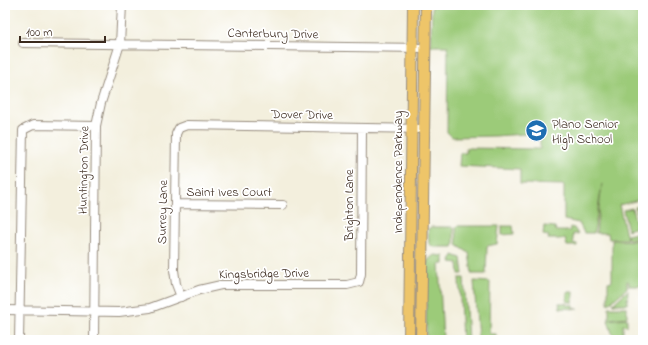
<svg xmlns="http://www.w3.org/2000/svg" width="648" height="345" font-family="'Indie Flower',sans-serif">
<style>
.green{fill:#9ccb79;stroke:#6c7a4c}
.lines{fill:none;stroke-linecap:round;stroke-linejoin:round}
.minor-casing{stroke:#978c7e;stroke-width:10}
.major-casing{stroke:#978c7e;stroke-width:12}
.minor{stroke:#fff;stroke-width:8}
.major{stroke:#eec569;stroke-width:10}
.labels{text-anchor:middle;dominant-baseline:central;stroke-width:3.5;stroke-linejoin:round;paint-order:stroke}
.street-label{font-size:13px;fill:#3b2a1e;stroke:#fff}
.poi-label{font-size:13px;fill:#3b2a1e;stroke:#fff;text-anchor:start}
</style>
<rect width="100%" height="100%" fill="#fff"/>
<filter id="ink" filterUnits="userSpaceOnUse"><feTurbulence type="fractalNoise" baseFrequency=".025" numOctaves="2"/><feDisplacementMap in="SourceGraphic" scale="8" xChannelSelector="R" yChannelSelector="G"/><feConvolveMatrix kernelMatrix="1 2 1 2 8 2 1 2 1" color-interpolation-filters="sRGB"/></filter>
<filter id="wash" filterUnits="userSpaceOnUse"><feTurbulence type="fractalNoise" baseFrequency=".012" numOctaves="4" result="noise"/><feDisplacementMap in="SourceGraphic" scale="16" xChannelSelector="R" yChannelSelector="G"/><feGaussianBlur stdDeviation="0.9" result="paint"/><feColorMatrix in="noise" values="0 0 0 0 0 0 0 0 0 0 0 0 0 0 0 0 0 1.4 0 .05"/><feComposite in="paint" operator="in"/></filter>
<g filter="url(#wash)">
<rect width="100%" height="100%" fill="#f3efdd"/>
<path class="green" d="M432,5H643V199L619,205L627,239H609L608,233H596L602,184L594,233H584L579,223L564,220V185L520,184V169L459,166L460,153H466V148L540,149V133L495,136L452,137L447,132L448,46H431Z
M643,205V226L640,227L635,207Z
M632,208L637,227L628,230L623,210Z
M458,226H499L497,244L487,246L486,274H472L469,253L457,245L456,228Z
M502,226H513L514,234L502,235Z
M544,226L555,227L556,231H570V227L574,228L578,234H573V243L577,244V246H567L565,239H548L549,236L543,235Z
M431,227H452L454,228V245L453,247H434L429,244L428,229Z
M643,232V236H640V239H628L627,235Z
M612,240L643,241V281L642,286H629V282L627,281V288L609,304L608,303V282L612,281Z
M434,255L444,256V264H439L443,340H426L427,261Z
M453,255L461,258L463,274H459L458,263L451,262Z
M459,278H464L468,340H462Z
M474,281L490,282L489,334H496V339H478Z
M628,290L627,304H613Z
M567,292H573V302H567Z
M559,303H566V305H572L573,304V308L578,309L560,308Z
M609,307H627V317L609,319Z
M627,318V326L623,325V340H619L612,333L608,320Z"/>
</g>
<g filter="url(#ink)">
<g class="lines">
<defs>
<path id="minor" d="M23,43L425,48
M175,204L283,205
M181,297L176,284L174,270L176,134L179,128L187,125L425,129
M5,310L119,312L150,308L199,290L221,285H347L359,282L361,274L362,128
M19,340L23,130L33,125L96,126
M94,340L96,126L101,103L120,44L122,5"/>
<path id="major" d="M409,340L413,5
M421,340L426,5"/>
</defs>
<use href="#minor" class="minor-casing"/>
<use href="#major" class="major-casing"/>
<use href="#minor" class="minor"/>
<use href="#major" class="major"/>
</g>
</g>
<defs>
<symbol id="school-disc" viewBox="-11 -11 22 22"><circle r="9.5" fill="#1f6fb2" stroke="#fff"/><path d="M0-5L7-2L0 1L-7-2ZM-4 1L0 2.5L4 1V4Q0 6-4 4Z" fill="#fff"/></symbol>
</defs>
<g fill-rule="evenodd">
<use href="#school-disc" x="524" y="118" width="25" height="25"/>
</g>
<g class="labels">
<g class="street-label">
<text transform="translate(273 34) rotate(1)">Canterbury Drive</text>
<text transform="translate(302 115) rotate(1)">Dover Drive</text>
<text transform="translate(84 170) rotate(-89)">Huntington Drive</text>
<text transform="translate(398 172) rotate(-90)">Independence Parkway</text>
<text x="229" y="192">Saint Ives Court</text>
<text transform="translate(349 205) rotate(-90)">Brighton Lane</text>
<text transform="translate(163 212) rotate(-89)">Surrey Lane</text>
<text transform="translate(264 274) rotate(-1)">Kingsbridge Drive</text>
</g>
<g class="poi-label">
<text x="552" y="124">Plano Senior<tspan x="552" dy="15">High School</tspan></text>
</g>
</g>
<rect width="648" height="345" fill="none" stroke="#fff" stroke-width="20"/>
<path d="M20 36v6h85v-6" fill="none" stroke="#3b2a1e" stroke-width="2"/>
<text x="26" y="36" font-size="12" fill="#3b2a1e" stroke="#ffffff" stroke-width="3" paint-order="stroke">100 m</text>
</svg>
